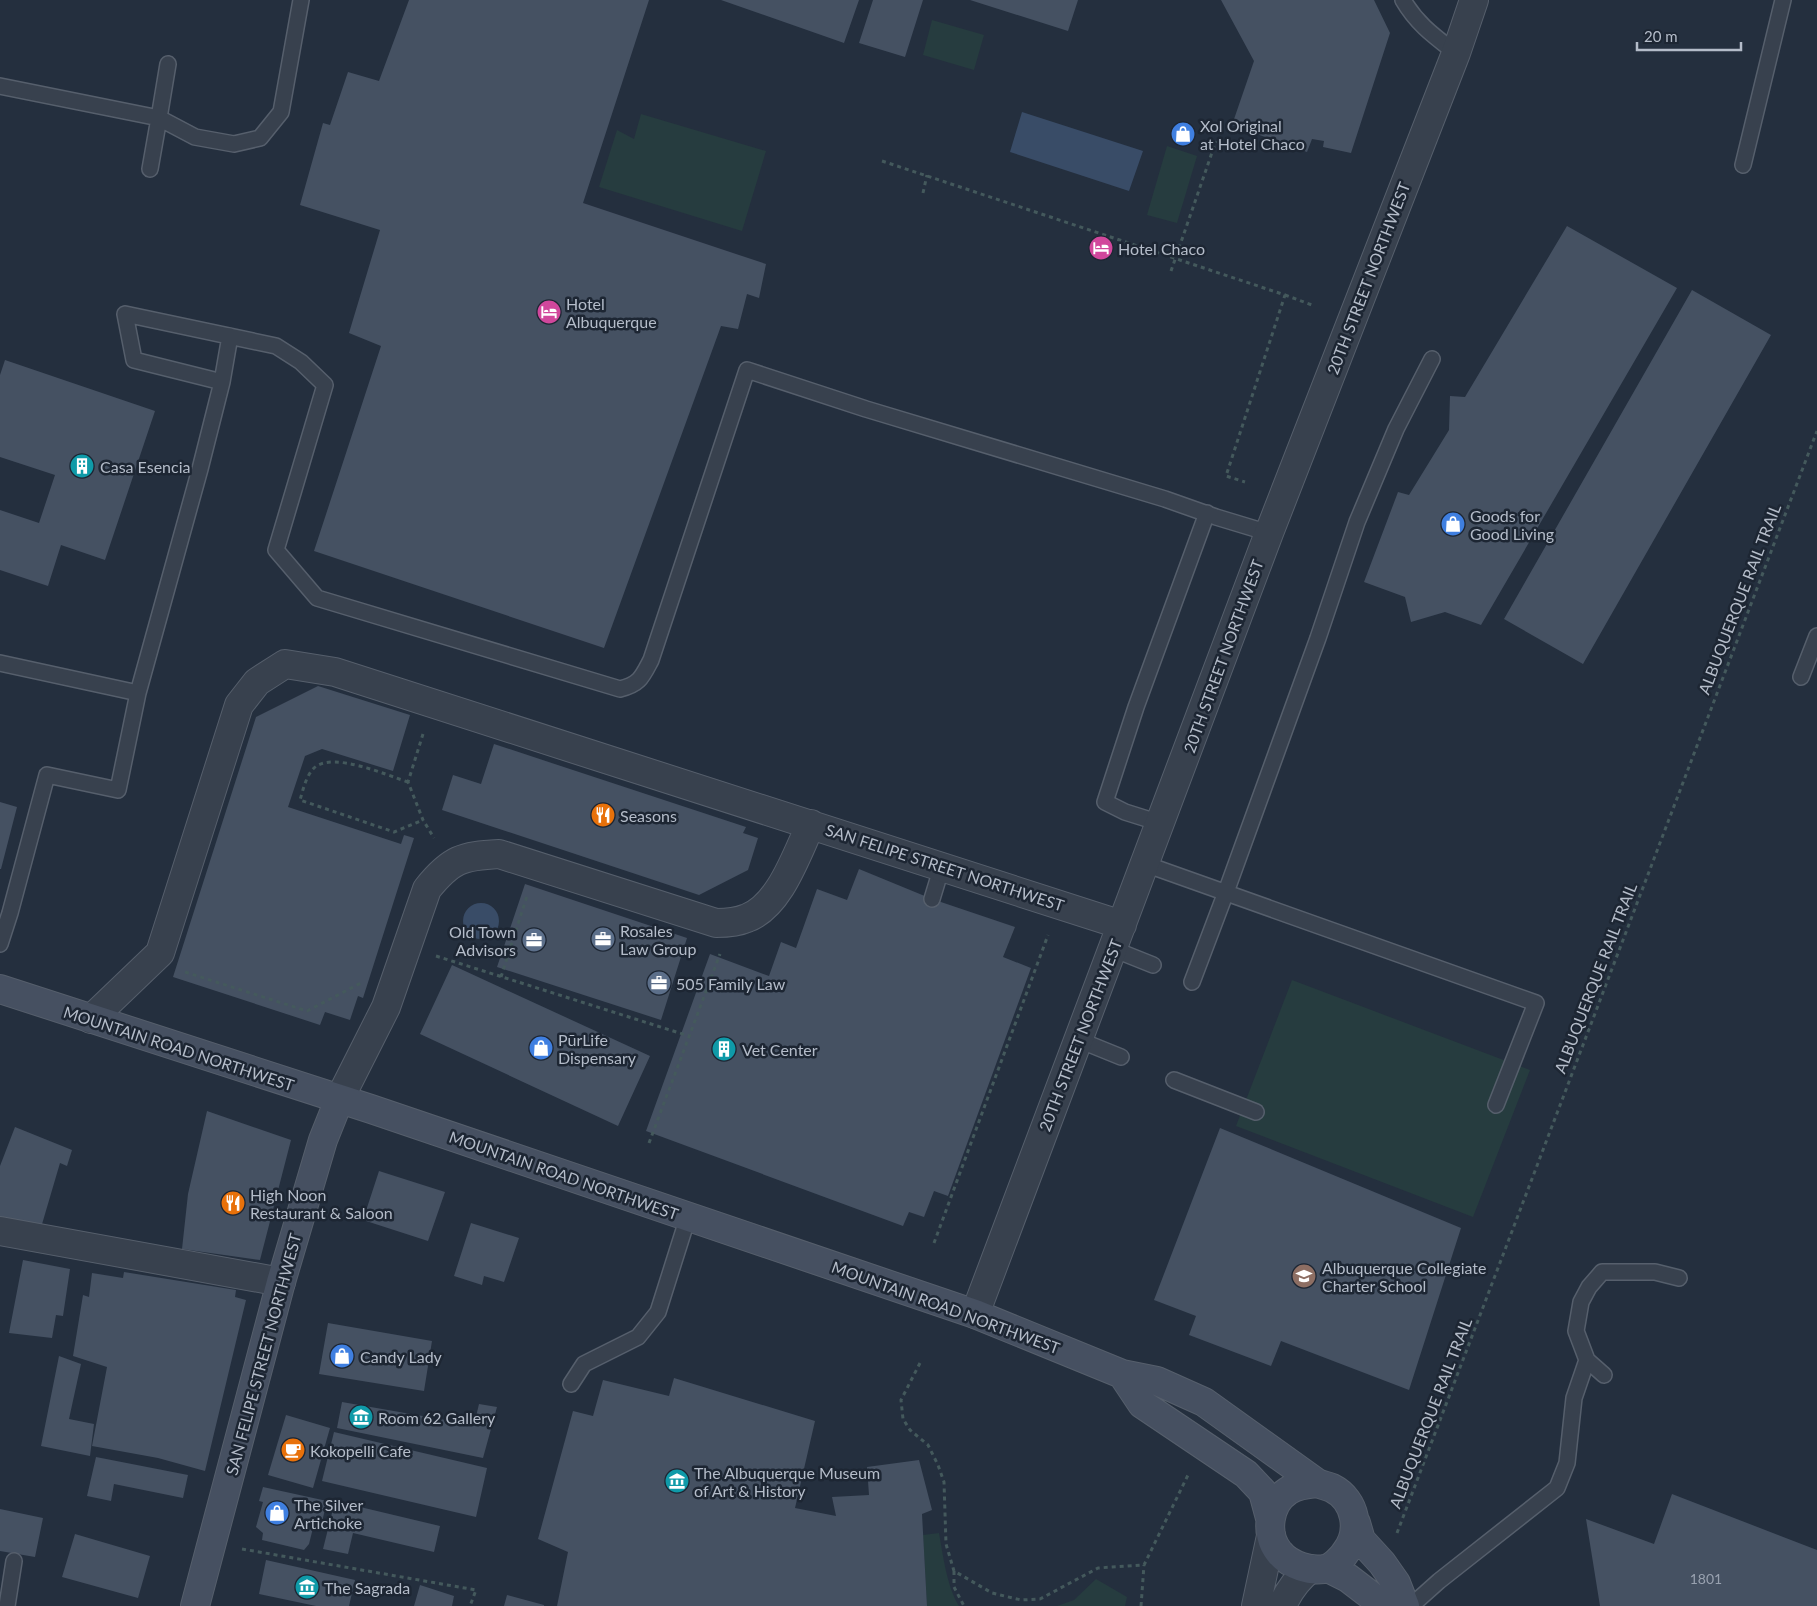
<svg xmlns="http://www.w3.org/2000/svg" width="1817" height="1606" font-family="Lato,sans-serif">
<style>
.green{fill:#263c3f}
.water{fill:#394c67}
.building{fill:#455162}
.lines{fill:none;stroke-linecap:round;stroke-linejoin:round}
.lane-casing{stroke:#565f6c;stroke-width:18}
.street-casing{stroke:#565f6c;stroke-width:30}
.secondary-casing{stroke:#565f6c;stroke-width:30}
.path{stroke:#44595c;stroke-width:3;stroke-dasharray:4 4;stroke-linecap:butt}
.lane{stroke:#38414e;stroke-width:15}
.street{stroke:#38414e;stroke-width:28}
.secondary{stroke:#465061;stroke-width:28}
.labels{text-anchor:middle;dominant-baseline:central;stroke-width:5;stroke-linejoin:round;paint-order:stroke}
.number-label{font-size:14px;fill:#98a1af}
.poi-label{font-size:16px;fill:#b4bcc9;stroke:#1d2633;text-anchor:start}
.street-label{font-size:16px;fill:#b4bcc9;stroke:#1d2633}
</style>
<rect width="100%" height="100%" fill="#242f3e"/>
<path class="green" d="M932,20L984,35L974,70L923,55Z
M641,114L766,151L742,231L599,187L617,130L634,139Z
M1167,146L1197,156L1177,223L1147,215Z
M1292,980L1530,1070L1473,1217L1236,1126Z
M939,1533C943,1555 947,1587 959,1606H927L923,1535Z
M1096,1579L1127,1597L1125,1606H1057L1074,1600Z"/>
<path class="water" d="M1022,112L1143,151L1129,191L1010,152Z
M463 921a18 18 0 1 1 36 0a18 18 0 1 1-36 0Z"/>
<path class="building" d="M409,0H649L583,203L766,264L759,298L747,294L738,329L721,326L604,648L314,551L381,346L349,333L380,230L300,205L323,123L330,125L348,72L379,81Z
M721,0H859L844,43Z
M873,0H923L905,57L859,43Z
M970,0H1078L1068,31Z
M1221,0H1374L1390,33L1351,153L1323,147L1324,141L1312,139L1307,152L1232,125L1254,61Z
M1567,226L1677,288L1481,625L1445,612L1411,622L1405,597L1364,582L1398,492L1409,495L1449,430L1450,396L1465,397Z
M1692,290L1771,335L1583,664L1504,619Z
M5,360L155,411L105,560L61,545L48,586L0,570V510L39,523L55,475L0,457V375Z
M318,686L410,715L393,771L322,749L305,756L288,807L401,844L404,835L414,838L363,998L358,996L350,1020L325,1012L320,1025L173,977L256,717Z
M494,744L746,827L743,833L758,838L748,870L699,895L442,810L453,775L481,784Z
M0,802L17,807L1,869H0Z
M859,869L932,899L1015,927L1003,957L1031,968L948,1196L934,1191L924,1217L909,1212L903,1226L646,1131L710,954L769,976L781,942L796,948L817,889L847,900Z
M525,884L687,938L661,1020L497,967Z
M452,965L650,1056L618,1126L420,1034Z
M207,1111L291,1140L260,1260L182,1249L188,1194Z
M15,1127L72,1150L67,1166L60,1163L40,1231L0,1221V1166Z
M1220,1128L1461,1228L1409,1390L1281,1341L1271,1366L1189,1335L1196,1316L1154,1300Z
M379,1171L445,1192L428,1241L363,1220Z
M471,1223L519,1238L504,1282L484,1276L482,1285L454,1276Z
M23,1260L70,1269L63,1316L56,1315L52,1338L9,1333Z
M124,1272L236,1290L235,1297L246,1300L205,1471L158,1458L92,1446L107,1367L73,1356L83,1295L89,1297L92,1273L123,1278Z
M328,1323L432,1341L424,1391L319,1374Z
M59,1356L81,1364L69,1419L94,1424L90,1456L41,1446Z
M674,1378L815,1421L795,1508L836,1516L832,1497L869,1495L867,1467L919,1460L932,1510L922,1514L927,1606H557L568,1552L538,1539L573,1411L593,1416L603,1380L669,1396Z
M342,1402L474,1425L479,1404L497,1407L483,1458L337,1428Z
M286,1415L330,1428L313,1488L268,1475Z
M334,1432L487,1468L476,1517L322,1481Z
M96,1457L188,1475L183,1498L114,1484L111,1501L87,1496Z
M263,1487L327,1501L322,1522L315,1520L309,1544L304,1550L262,1540L263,1533L256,1527L263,1502L259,1501Z
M1672,1494L1817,1550V1606H1600L1586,1519L1654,1544Z
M335,1501L440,1526L434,1552L353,1533L348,1554L323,1549Z
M0,1509L43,1518L35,1557L0,1551Z
M75,1534L150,1556L138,1598L62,1577Z
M266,1560L355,1580L349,1606H316L259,1594Z
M420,1585L454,1596L452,1606H414Z
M507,1595L544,1605V1606H504Z"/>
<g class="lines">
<defs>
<path id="lane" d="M1403,0C1417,24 1434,36 1456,53
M0,86L159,118L168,64
M1743,165L1783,0
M150,169L159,118L195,137L234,144L260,138L281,112L301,0
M222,382L134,360L125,314L276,346L301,362L325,385L276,550L317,598L620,689C640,684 642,677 651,660L747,370L866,409L1165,499L1216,517L1269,533
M0,663L138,693L118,790L47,775L10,913L0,944
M1801,677L1817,636
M138,693L200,469L222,382L230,336
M1160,823L1125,812L1105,802L1136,707L1207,513
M1145,864L1536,1003L1496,1105
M932,899L942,866
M1113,949L1153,965
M1192,982L1226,892L1318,638L1357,522L1396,429L1432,359
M1079,1040L1121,1057
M1174,1080L1256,1112
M1604,1375L1587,1360L1576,1331L1581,1302L1589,1287L1602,1272H1655L1679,1278
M571,1384L584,1364L638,1337L658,1312L688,1217
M7,1606L14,1561
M1411,1606L1439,1581L1557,1488L1567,1463L1574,1398L1587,1360"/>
<path id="street" d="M91,1019L160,953L239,705L257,682L285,664L335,672L1122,925
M339,1100L386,1007L427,889C451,859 462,856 499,854L716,923C726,923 738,922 747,918C780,906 797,853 811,824
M0,1231L281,1282
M975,1314L1269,533L1456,53L1474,0
M1256,1606L1271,1536
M1282,1606C1289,1590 1297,1579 1310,1569"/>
<path id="secondary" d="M0,989L371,1109L975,1314L1122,1374L1157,1381L1204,1402L1317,1483
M1122,1374L1142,1404L1246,1474L1263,1492L1270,1518
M1317,1483C1322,1485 1327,1486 1332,1488C1356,1500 1362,1532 1345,1553C1342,1558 1333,1566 1328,1568C1312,1573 1289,1565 1279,1552C1264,1534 1269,1503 1288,1491C1296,1485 1307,1484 1317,1483Z
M1356,1523L1361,1540L1382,1563L1396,1583L1405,1606
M1328,1568L1348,1578L1378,1601L1395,1606
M195,1606L281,1282L323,1140L339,1100"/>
</defs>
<use href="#lane" class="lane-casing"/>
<use href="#street" class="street-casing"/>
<use href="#secondary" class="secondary-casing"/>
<path class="path" d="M882,161L1285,295L1226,476L1245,482
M923,193L927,175
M1171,271L1216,141
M1285,295L1312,305
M423,734L408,782L423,820L434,838
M408,782C386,775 333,751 314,768C306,776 303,790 300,800L394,832L423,820
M436,956L689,1036
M185,972L307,1011L361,983
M501,977L527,896
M649,1143L720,954
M934,1243L1048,935
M920,1363L901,1400L903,1419L910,1430L928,1445L938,1465L944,1482L946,1544L954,1571L992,1593L1021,1600L1040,1599L1098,1568L1144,1565L1189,1473
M1397,1533L1817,431
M242,1549L476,1590L470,1606
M954,1571V1587L964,1606
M1141,1606L1144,1565"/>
<use href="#lane" class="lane"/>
<use href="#street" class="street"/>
<use href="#secondary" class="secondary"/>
</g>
<defs>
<symbol id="shop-disc" viewBox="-11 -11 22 22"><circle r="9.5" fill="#3f7fe0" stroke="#1d2633"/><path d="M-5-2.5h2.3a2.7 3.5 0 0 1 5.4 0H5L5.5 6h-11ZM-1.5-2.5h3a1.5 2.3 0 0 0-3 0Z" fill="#fff"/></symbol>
<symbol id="hotel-disc" viewBox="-11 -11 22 22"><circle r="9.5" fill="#d1479c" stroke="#1d2633"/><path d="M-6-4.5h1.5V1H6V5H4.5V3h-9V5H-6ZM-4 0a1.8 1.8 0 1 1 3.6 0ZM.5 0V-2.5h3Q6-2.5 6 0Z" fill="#fff"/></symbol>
<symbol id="building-disc" viewBox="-11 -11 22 22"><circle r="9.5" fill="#0f9aa8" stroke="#1d2633"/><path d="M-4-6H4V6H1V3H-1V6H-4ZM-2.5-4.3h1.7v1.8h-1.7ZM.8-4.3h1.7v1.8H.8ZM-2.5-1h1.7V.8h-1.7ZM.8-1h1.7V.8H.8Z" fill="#fff"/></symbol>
<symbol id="restaurant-disc" viewBox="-11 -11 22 22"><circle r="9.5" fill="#e8710a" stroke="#1d2633"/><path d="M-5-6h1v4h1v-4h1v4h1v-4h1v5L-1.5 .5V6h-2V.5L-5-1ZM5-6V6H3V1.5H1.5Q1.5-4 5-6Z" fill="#fff"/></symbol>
<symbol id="office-disc" viewBox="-11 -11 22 22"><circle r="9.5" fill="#5c6f8a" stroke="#1d2633"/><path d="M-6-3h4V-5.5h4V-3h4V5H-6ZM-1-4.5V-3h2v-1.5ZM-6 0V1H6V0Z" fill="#fff"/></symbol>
<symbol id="school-disc" viewBox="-11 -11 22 22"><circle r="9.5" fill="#8d6e63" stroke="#1d2633"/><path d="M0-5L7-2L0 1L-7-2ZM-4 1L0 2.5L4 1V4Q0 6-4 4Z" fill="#fff"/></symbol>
<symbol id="museum-disc" viewBox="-11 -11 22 22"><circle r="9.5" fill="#0f9aa8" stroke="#1d2633"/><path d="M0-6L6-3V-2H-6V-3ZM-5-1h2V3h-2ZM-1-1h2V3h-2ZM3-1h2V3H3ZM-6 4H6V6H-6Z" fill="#fff"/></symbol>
<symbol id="cafe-disc" viewBox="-11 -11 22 22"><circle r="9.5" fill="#e8710a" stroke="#1d2633"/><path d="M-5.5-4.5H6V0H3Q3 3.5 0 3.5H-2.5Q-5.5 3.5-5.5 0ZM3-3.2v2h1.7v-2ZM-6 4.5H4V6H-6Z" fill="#fff"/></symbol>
</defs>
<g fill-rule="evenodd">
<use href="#shop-disc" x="1169" y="120" width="28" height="28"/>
<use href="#hotel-disc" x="1087" y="234" width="28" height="28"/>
<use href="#hotel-disc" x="535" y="298" width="28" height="28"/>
<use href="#building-disc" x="68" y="452" width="28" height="28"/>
<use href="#shop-disc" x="1439" y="510" width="28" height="28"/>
<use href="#restaurant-disc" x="589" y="801" width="28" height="28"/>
<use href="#office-disc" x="589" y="925" width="28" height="28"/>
<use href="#office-disc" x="520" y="926" width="28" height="28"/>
<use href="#office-disc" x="645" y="969" width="28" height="28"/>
<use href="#shop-disc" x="527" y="1034" width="28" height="28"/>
<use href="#building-disc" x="710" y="1035" width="28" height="28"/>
<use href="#restaurant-disc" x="219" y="1189" width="28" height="28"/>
<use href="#school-disc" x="1290" y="1262" width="28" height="28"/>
<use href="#shop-disc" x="328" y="1342" width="28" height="28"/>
<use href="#museum-disc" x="347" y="1403" width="28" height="28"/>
<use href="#cafe-disc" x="279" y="1436" width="28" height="28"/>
<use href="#museum-disc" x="663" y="1467" width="28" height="28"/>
<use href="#shop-disc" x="263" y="1499" width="28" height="28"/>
<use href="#museum-disc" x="293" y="1573" width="28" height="28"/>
</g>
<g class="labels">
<g class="number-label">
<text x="1706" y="1578">1801</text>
</g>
<g class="poi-label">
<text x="1200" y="125">Xol Original<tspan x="1200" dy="18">at Hotel Chaco</tspan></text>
<text x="1118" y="248">Hotel Chaco</text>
<text x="566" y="303">Hotel<tspan x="566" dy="18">Albuquerque</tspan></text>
<text x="100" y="466">Casa Esencia</text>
<text x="1470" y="515">Goods for<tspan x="1470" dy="18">Good Living</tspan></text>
<text x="620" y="815">Seasons</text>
<text x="620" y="930">Rosales<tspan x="620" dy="18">Law Group</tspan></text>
<text x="516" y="931" text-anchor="end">Old Town<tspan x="516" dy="18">Advisors</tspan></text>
<text x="676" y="983">505 Family Law</text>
<text x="558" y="1039">PūrLife<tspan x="558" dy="18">Dispensary</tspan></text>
<text x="742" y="1049">Vet Center</text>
<text x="250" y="1194">High Noon<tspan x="250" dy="18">Restaurant &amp; Saloon</tspan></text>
<text x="1322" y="1267">Albuquerque Collegiate<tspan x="1322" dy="18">Charter School</tspan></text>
<text x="360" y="1356">Candy Lady</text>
<text x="378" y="1417">Room 62 Gallery</text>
<text x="310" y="1450">Kokopelli Cafe</text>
<text x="694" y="1472">The Albuquerque Museum<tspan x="694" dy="18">of Art &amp; History</tspan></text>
<text x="294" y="1504">The Silver<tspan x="294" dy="18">Artichoke</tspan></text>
<text x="324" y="1587">The Sagrada</text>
</g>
<g class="street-label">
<text transform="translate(1368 278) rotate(-69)">20TH STREET NORTHWEST</text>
<text transform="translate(1739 599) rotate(-69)">ALBUQUERQUE RAIL TRAIL</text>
<text transform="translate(1223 656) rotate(-70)">20TH STREET NORTHWEST</text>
<text transform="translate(945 867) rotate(18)">SAN FELIPE STREET NORTHWEST</text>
<text transform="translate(1595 978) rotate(-69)">ALBUQUERQUE RAIL TRAIL</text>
<text transform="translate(1080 1035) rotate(-69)">20TH STREET NORTHWEST</text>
<text transform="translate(179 1048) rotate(18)">MOUNTAIN ROAD NORTHWEST</text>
<text transform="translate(564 1175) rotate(19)">MOUNTAIN ROAD NORTHWEST</text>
<text transform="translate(946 1307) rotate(20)">MOUNTAIN ROAD NORTHWEST</text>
<text transform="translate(263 1354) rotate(-75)">SAN FELIPE STREET NORTHWEST</text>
<text transform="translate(1430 1413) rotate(-69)">ALBUQUERQUE RAIL TRAIL</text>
</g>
</g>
<path d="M1637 42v8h104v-8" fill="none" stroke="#b4bcc9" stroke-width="2.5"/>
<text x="1644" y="42" font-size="15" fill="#b4bcc9" stroke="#1d2633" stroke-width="4" paint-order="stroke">20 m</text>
</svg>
